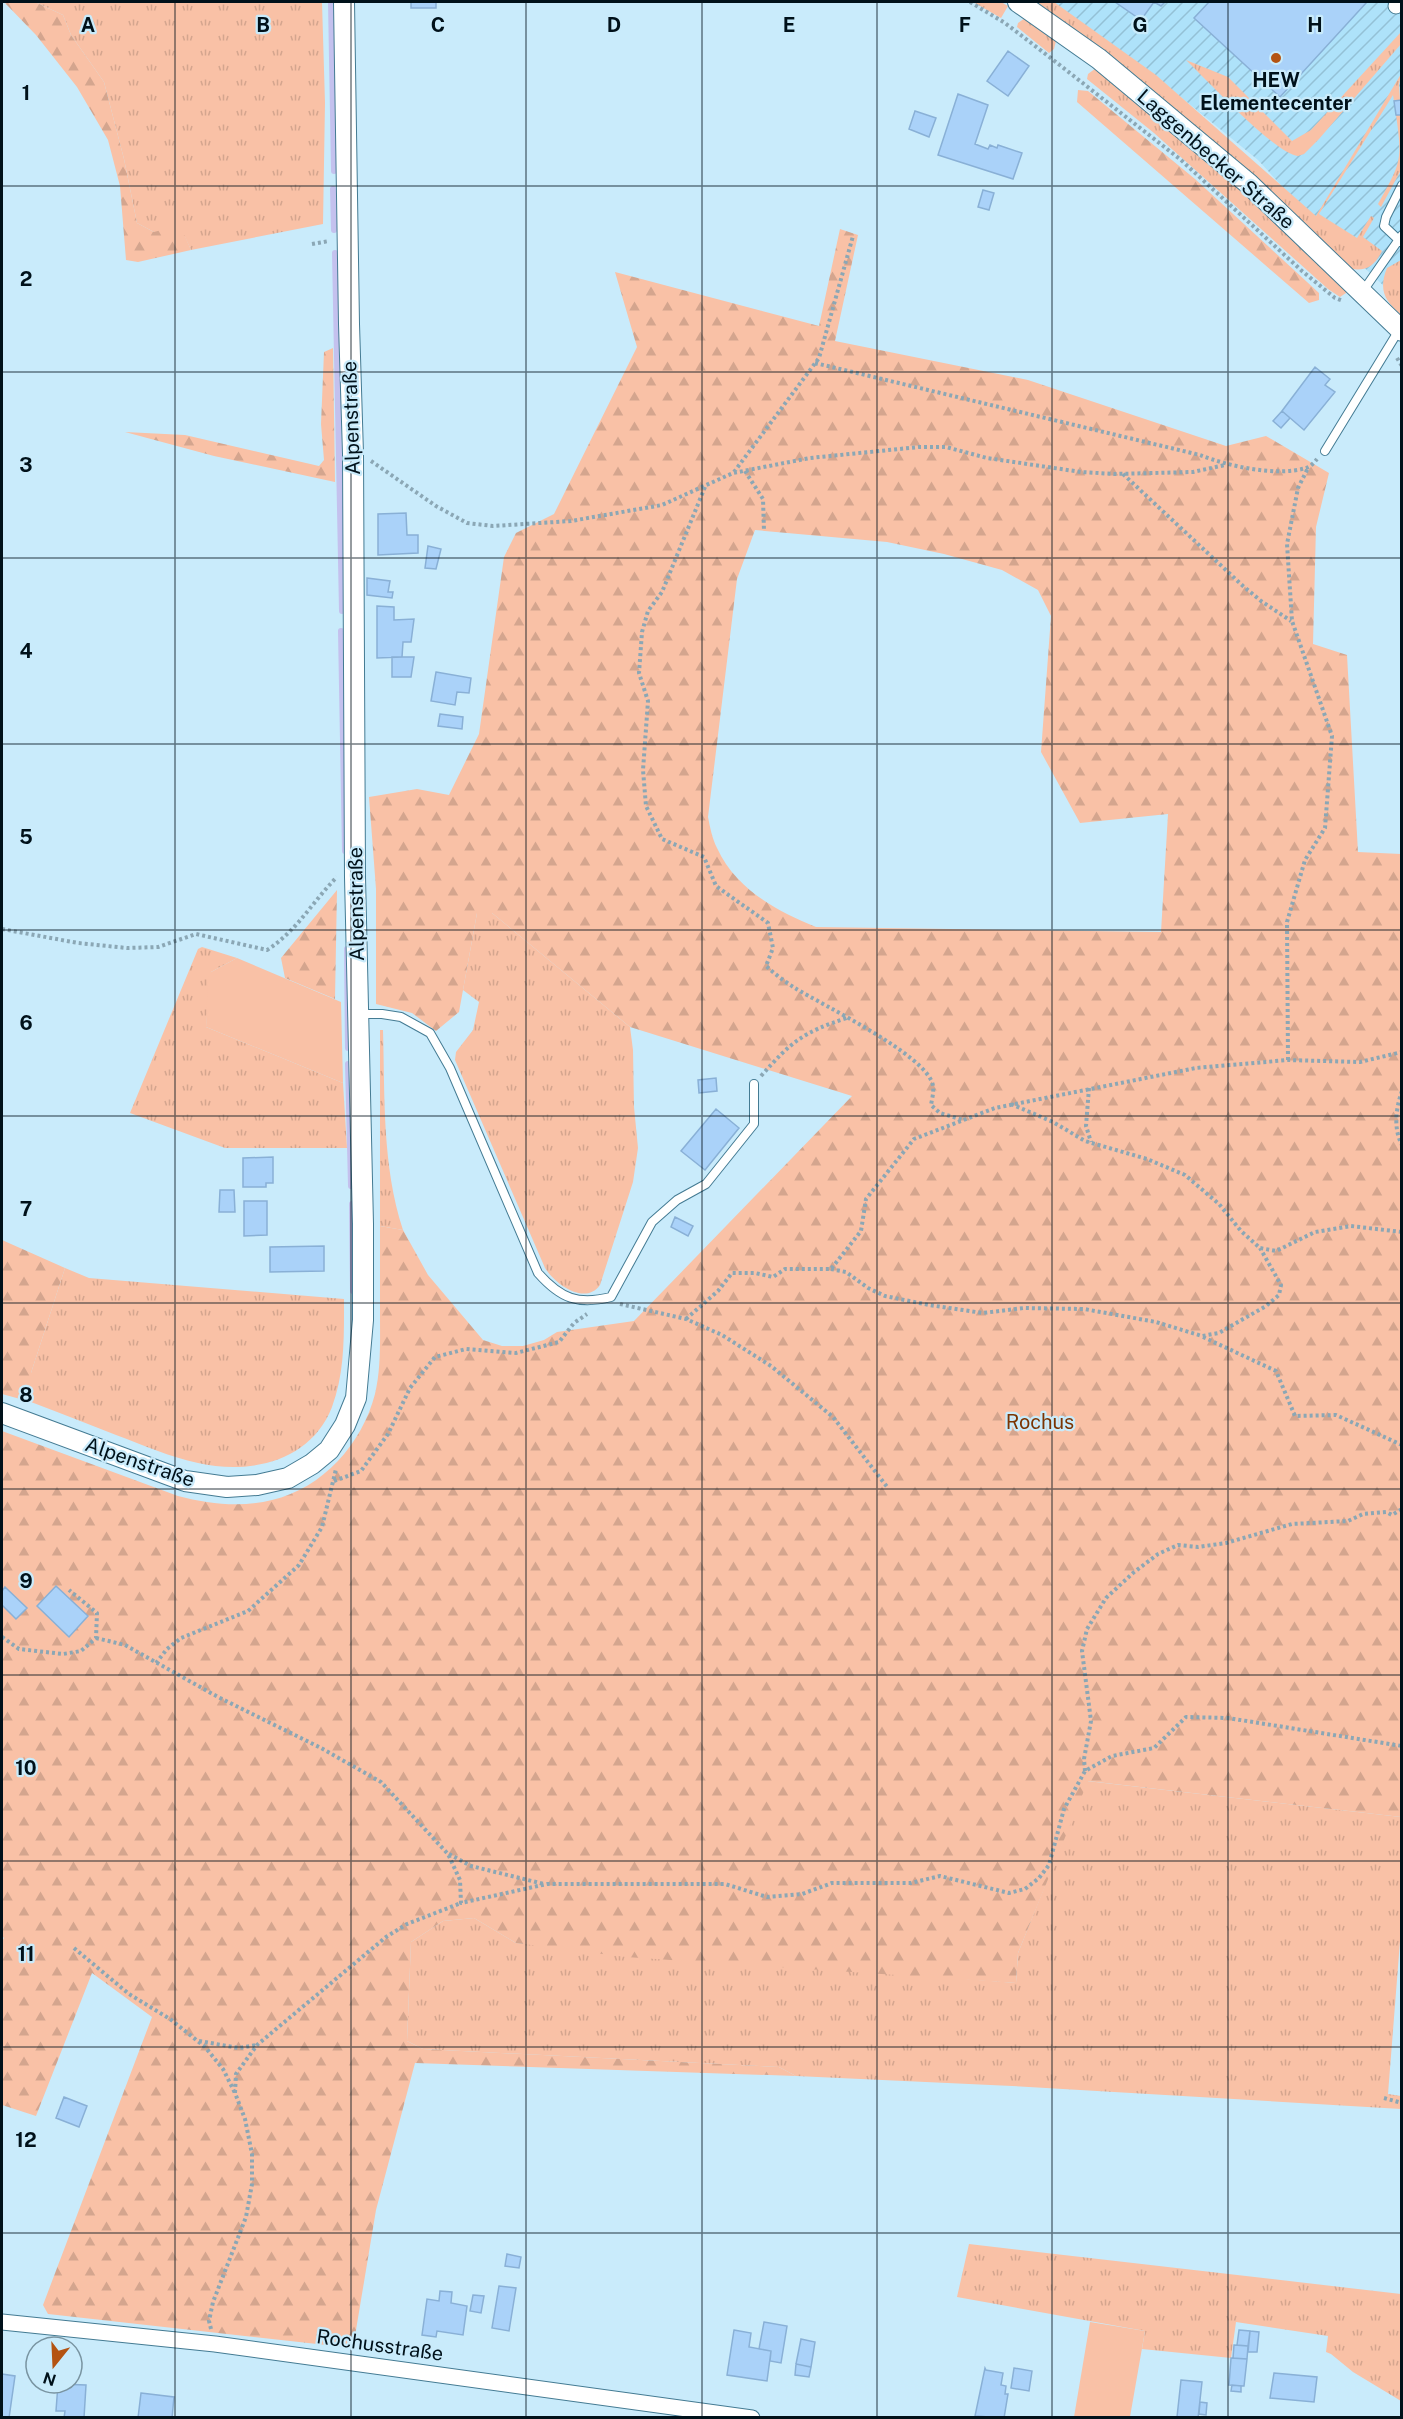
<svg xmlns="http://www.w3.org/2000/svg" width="1403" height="2419" font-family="'Public Sans',sans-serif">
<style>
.industrial{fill:url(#industrial-furrows)}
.grass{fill:url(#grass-tufts)}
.forest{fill:url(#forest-firs);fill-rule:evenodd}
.pitch{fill:#f9c1a6}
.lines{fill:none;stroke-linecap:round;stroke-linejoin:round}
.stream{stroke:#c4c1ee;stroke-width:6}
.building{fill:#aad2f9;stroke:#89b0d6;stroke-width:1.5}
.service-casing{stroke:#447b93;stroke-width:10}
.minor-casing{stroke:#447b93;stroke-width:17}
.tertiary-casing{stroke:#447b93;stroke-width:22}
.path{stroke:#8ba7b5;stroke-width:4;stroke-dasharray:3 3;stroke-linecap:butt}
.service{stroke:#fff;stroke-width:8}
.minor{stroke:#fff;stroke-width:15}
.tertiary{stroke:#fff;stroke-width:20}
.grid{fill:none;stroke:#00111a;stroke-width:1.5;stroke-opacity:0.55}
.poi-dot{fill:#b45312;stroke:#c9ebfb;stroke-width:2}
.labels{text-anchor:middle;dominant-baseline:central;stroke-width:4.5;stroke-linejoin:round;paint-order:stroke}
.poi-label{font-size:20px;font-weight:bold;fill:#00111a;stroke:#c9ebfb}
.street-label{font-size:20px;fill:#00111a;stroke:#c9ebfb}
.park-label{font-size:20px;fill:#7b3402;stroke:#c9ebfb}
.grid-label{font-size:20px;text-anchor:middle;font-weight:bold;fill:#00111a;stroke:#c9ebfb;stroke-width:4.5;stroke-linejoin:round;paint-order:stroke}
</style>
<defs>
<pattern id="industrial-furrows" width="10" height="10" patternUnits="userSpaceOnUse" patternTransform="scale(1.5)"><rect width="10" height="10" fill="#aee2fa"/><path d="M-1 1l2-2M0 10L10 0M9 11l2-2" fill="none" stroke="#94c1d6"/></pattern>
<pattern id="grass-tufts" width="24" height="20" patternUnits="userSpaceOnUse" patternTransform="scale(1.5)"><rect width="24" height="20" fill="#f9c1a6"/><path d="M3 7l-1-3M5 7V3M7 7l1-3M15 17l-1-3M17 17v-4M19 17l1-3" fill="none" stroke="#d4a58e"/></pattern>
<pattern id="forest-firs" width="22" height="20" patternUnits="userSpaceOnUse" patternTransform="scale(1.5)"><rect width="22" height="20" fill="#f9c1a6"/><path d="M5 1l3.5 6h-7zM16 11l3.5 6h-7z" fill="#d4a58e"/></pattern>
</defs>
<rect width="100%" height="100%" fill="#c9ebfb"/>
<path class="industrial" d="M1049,2H1401V302L1311,218L1258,160L1150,72Z"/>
<path class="grass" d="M35,2H322L325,103L323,224L191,250L185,237L154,232L137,223L124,159L104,82L71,35L63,15Z
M973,2H1001L1008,6L1001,18Z
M1034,2H1054L1156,75L1316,216L1401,74L1399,85L1400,100L1394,101L1393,95L1319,214L1357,238L1371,216L1374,218L1363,237L1382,251C1375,265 1368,271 1352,269C1251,173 1148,81 1034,2Z
M1025,18L1056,41L1054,49L1049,53L1017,27L1018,23Z
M1401,32V44L1319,139L1304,154L1298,156C1275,154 1206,79 1186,60L1228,77L1292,141L1311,130Z
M1096,68L1231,179L1347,289L1346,293L1340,297L1328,289L1154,133L1087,79L1088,74Z
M1396,115H1401V170L1381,207L1378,204C1400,164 1403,162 1396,115Z
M1401,260H1402L1401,315C1385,301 1378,290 1387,268Z
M477,913H492L630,1027L633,1050L634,1107L638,1148L633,1182L600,1285C585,1306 555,1284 545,1268L455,1060L456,1052L473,1030L479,1002L463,990Z
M202,947L237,958L211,972L206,1027L343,1083L347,1148H225L130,1113L198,949Z
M380,1030H383C385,1098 382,1165 403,1230L380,1226Z
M65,1268L89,1278L344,1299C344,1335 345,1372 332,1407C311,1461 251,1475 198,1463C170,1457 143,1445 116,1435C88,1424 60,1413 31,1402V1373Z
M1087,1781L1401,1817L1402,1916L1388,2094L1401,2096V2109L1012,2086L796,2076L779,2067L423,2049L407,2041L411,1942L443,1921L474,1918L516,1943L1016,1983L1018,1953Z
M969,2244L1401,2294V2401L1353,2372L1331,2354L1326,2352L1328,2336L1236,2322L1231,2358L1142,2349L1145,2331L957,2297Z"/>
<path class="forest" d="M4,2H35L63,15L71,35L104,82L124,159L137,223L154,232L176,226L185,236L191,250L138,262L126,260L120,186L108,140L77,87L36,35Z
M1078,90L1088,91L1195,179L1319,293V300L1309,303L1077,102Z
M840,229L858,235L835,341L1028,380L1226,446L1266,436L1329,473L1316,527L1313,644L1347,655L1358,852L1401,854V1817L1088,1781L1018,1953L1016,1983L626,1957L516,1943L474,1918L443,1921L411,1942L407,2041L423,2049L779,2067L796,2076L415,2063L376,2210L353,2348L48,2314L43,2305L152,2017L92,1973L36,2116L2,2105V1941L4,1938L2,1936V1431L178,1496C209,1504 241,1508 272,1500C323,1488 362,1444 375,1394C381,1369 380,1342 380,1317C380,1286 380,1256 380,1226L403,1230L428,1275L483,1340L502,1346H523L544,1340L557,1332L634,1321L852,1096L630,1027L492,913H477L459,1012L436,1031L412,1013L376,1004V889L369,797L417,789L449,795L479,734L504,557L516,533L554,514L637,347L615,272L819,326ZM755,530L887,542L944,554L1002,570L1038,590L1051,616L1041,752L1080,823L1168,814L1161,932L816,927C775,910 736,889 717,848C712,838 710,827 708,817L737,579Z
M333,348L335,482L214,456L125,432L185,435L319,466L324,460L321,424L324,352Z
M337,890L335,999L285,978L281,958Z
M2,1240L65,1268L31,1373V1402L2,1394Z"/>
<path class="pitch" d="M237,958L341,1002L343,1083L206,1027L208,977L211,972Z
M1090,2322L1145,2331L1130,2417H1074Z"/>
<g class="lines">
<path class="stream" d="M331,2L334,171
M333,189L334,230
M335,253L342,611
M341,631L345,851
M347,949L348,1048
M348,1064L351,1186
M352,1204L353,1291"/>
</g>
<path class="building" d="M411,2H436V8H411Z
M1115,2H1165L1161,6L1154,2L1141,20Z
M1209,2H1367L1280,97L1194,18Z
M1008,51L1029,66L1008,96L987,81Z
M958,94L988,105L975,144L988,149L990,145L997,148L998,145L1022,153L1013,179L938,155Z
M1401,100L1402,115H1396L1394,101Z
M915,111L936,118L929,137L909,129Z
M983,190L994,193L989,210L978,207Z
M1315,367L1330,379L1325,385L1335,392L1304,430L1282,411Z
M1282,411L1290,418L1281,428L1273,421Z
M406,513L407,535H418V553L378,555V514Z
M428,546L441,549L436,569L425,568Z
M367,578L390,581L388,592H393L392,598L367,595Z
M377,606L394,607V620L414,619L411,642H403L402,657L377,658Z
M392,657H414L411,677H392Z
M436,672L471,678L469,693L457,692L455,705L431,701Z
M440,714L463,717L462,729L438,726Z
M716,1078L717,1091L699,1093L698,1080Z
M716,1109L739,1128L705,1170L681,1151Z
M273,1157V1183H266V1187H243V1158Z
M220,1190H234L235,1212H219Z
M244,1201H267V1235L244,1236Z
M675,1217L693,1226L688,1236L671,1227Z
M324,1246V1271L270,1272V1247Z
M56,1586L88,1616L69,1637L37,1606Z
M5,1587L27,1608L16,1619L2,1605V1591Z
M64,2097L87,2106L79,2127L56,2118Z
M507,2254L521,2257L519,2268L505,2266Z
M499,2286L516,2288L509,2331L492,2328Z
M440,2291L452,2292L451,2303L467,2306L463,2335L437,2331L436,2337L422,2335L427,2299L439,2301Z
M473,2295L484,2296L481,2313L470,2311Z
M764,2322L787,2326L781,2363L770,2361L771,2351L759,2349Z
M734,2330L751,2333L749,2347L771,2351L767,2381L727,2375Z
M1239,2330L1250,2331L1248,2346L1237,2345Z
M1250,2331L1259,2332L1257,2352H1248Z
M801,2339L815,2342L811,2367L796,2364Z
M1234,2345L1248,2346L1247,2359L1233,2358Z
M1231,2358L1247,2359L1244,2386L1229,2385Z
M796,2364L811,2367L809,2377L795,2375Z
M985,2368L986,2370L1003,2373L1001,2385L1006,2386L1005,2394H1008L1004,2418L975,2416Z
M1014,2368L1032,2371L1029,2391L1011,2388Z
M1274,2373L1317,2377L1314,2402L1270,2398Z
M2,2374L15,2376L9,2418H2Z
M1181,2380L1202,2382L1198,2418L1177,2417Z
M58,2384L86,2385L84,2418H64L65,2411H56Z
M1232,2385L1241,2386V2392L1231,2391Z
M141,2393L174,2397L172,2418H138Z
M1200,2402L1207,2403L1206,2415L1199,2414Z"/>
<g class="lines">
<defs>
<path id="service" d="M1401,242L1384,226L1386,217L1402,185
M1363,291L1402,235
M1325,451L1399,330
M360,1014H382L401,1017L430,1033L450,1068L538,1273C561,1299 578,1305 611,1297L652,1222L677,1200L706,1184L754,1124V1084"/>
<path id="minor" d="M1396,6L1400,2
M2,2322L215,2344L752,2418"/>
<path id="tertiary" d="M1018,2L1099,59L1249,184L1402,331
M2,1413L185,1481L227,1487L257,1485L288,1478L312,1464L329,1450L345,1425L356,1398L363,1320V1224L355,877L353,454L349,324L344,2"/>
</defs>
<use href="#service" class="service-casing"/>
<use href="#minor" class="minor-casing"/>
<use href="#tertiary" class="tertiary-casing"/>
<path class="path" d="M970,2L1005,23L1052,59L1181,160L1302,271L1335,298L1343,301
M312,244L329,241
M1397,358L1402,366
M815,363L1200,455C1228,466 1276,477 1306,468C1310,467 1314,463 1317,459
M371,461L436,506L467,523L493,526L571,521L662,505L733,473L810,458L919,447H946L987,458L1081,472L1114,474L1193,472L1225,465
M745,471L763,499L764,531
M734,472L819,358L853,236
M1123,474L1243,586L1261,601L1291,621
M705,487L662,592L648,611L642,632L639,673L648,701L643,770L646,806L662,839L704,857L716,886L768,923L773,948L766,966C775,974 785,982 795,988C822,1005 929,1056 933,1086C934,1092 932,1099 931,1105L940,1113L963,1120
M2,929L78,943L127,948L158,947L196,934L267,950C298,930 312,902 337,877
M1288,1060L1287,922L1305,860L1325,828L1332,736L1292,621L1287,544L1298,488L1308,468
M761,1076C791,1042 803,1032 847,1018
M1089,1088L1086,1126L1091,1142
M1402,1091C1396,1108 1393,1128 1402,1145
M1011,1104L1053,1122L1085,1141L1147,1159L1185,1175L1219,1204L1241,1231L1260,1248L1276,1251L1315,1232L1351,1226L1402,1232
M831,1269L846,1272L868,1288L885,1296L929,1305L983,1313L1024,1308L1084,1309L1156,1322L1202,1336L1219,1333L1266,1306L1279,1295L1281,1285L1260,1248
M620,1304L686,1319L722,1335L771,1366L833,1417L888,1488
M686,1319L718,1291L732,1273H755L773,1277L785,1269H831L861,1231L866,1199L914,1139L995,1108L1196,1068L1288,1060L1360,1062L1402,1052
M1203,1337L1276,1371L1295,1416L1336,1415L1402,1445
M334,1481L361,1471L388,1434L410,1388L435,1357L466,1349L516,1353L559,1342L574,1323L587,1314
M2,1637L19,1649L63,1654L81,1651L96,1638L97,1613L69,1590
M96,1638L125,1645L218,1697L321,1748L381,1782L448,1854L460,1880L461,1903L547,1884H725L767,1897L802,1894L832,1883H911L940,1876L1009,1893L1025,1889L1039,1878L1049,1865L1064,1809L1085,1771L1112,1756L1154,1748L1186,1717L1228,1718L1402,1746
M156,1663L167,1649L181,1638L248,1611L299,1565L322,1527L336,1469
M1085,1771L1084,1759L1091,1721L1082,1651L1087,1629L1106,1598L1133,1573L1158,1554L1178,1545L1198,1547L1226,1543L1292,1524L1348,1521L1363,1514L1386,1512L1392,1515L1402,1509
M449,1854L471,1866L544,1884
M74,1948L129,1994L170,2019L205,2047L223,2069L235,2093
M199,2041L239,2048L256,2045
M1384,2098L1402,2103
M211,2329L209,2321L213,2302L246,2217L252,2184V2154L245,2119L235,2093L236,2074L257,2045L386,1937L407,1924L461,1903"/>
<use href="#service" class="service"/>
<use href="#minor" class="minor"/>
<use href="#tertiary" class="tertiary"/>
</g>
<path class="grid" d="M175,2V2418M351,2V2418M526,2V2418M702,2V2418M877,2V2418M1052,2V2418M1228,2V2418M2,186H1402M2,372H1402M2,558H1402M2,744H1402M2,930H1402M2,1116H1402M2,1303H1402M2,1489H1402M2,1675H1402M2,1861H1402M2,2047H1402M2,2233H1402"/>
<circle class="poi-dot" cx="1276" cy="58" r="6"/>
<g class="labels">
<g class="poi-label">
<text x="1276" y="80">HEW<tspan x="1276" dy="23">Elementecenter</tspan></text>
</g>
<g class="street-label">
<text transform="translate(1216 159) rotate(41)">Laggenbecker Straße</text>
<text transform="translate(351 418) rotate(-92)">Alpenstraße</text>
<text transform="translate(356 904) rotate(-91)">Alpenstraße</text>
<text transform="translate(140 1462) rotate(19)">Alpenstraße</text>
<text transform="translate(380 2345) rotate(8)">Rochusstraße</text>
</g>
<g class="park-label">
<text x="1040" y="1422">Rochus</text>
</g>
</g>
<g class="grid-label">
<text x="88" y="32">A</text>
<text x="263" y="32">B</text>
<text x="438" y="32">C</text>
<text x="614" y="32">D</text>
<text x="789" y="32">E</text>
<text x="965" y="32">F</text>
<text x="1140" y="32">G</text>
<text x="1315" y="32">H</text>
<text x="26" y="100">1</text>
<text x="26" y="286">2</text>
<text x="26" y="472">3</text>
<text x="26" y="658">4</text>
<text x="26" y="844">5</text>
<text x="26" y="1030">6</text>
<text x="26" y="1216">7</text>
<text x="26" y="1402">8</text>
<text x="26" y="1588">9</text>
<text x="26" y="1775">10</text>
<text x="26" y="1961">11</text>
<text x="26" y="2147">12</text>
</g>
<rect width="1403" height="2419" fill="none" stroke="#00111a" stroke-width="6"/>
<g transform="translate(54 2365) rotate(198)"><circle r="28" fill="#c9ebfb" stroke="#7994a1" stroke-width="1.5"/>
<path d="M0-4.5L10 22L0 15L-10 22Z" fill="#b45312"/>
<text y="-9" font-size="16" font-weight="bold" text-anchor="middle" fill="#00111a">N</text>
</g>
</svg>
